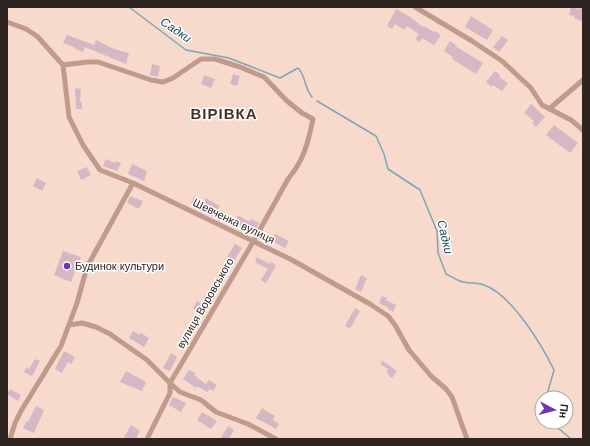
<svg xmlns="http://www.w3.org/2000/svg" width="590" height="446" font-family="Arial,sans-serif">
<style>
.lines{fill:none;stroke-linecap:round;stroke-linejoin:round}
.stream{stroke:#7ca6b6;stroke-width:1.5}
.building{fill:#d5b8c4}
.minor{stroke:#c19a8d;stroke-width:5}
.poi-dot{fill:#7138ae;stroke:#fff;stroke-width:1.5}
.labels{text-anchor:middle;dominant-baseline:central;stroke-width:3;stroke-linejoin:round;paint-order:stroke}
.street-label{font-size:11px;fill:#2f241f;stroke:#fff}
.poi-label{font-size:11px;fill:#2f241f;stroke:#fff;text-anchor:start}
.water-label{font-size:12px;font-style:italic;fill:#124b5e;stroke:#fff}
.district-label{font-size:15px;font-weight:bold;letter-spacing:1px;fill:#473127;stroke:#fff}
</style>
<rect width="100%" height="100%" fill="#f7dacc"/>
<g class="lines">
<path class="stream" d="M129,7L186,50L229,58L280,78L298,68C306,76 304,88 312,97
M317,101L376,136L384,154L388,169L420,190L437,231L438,253L446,274C450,276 455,279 460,281C467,284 476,282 484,285C511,294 542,345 554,370L546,398
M551,422L571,439"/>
</g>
<path class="building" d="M571,7L579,9L580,7L583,9V18L581,21L574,18L575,16L569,15Z
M396,9L409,16L423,27L424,26L434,32L435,31L441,35L434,45L422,38L420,42L415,39L419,34L407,26L404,30L395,24L392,29L387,26Z
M471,16L493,30L487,40L465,27Z
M67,35L94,45L96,40L114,49L129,53L126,64L85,47L83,52L75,49L76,48L63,43Z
M502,36L508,40L499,52L493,47Z
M450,41L456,45L455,46L483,63L476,74L452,59L453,57L444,51Z
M152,64L160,66L158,77L150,75Z
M495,71L500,75L499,77L508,83L502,91L493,85L492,87L486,82Z
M233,74L240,76L237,86L230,84Z
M204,75L215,79L211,88L201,84Z
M75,88L81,89L80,102H82V109H76Z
M531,104L545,117L536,127L532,123L534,121L524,113Z
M554,125L578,143L570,153L546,135Z
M106,159L115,163L116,161L121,163L117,171L103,166Z
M132,164L147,171L144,181L128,174Z
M87,167L91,175L81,180L77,171Z
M37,178L46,183L42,191L33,186Z
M130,196L143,201L139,209L127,203Z
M194,197L204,202L206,198L220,206L215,216L191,203Z
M238,215L249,222L251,219L259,223L254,233L239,225L238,227L233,224Z
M275,234L289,241L285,248L272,241Z
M235,244L242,248L234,261L227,257Z
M63,251L81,257L71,282L54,275Z
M257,257L270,264L271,262L276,266L266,283L261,280L268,269L255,262Z
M361,275L367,278L361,292L355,289Z
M382,296L387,298L386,300L396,305L393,312L388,309V308L379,303Z
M197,301L207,307L203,314L193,308Z
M355,308L360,311L350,329L345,326Z
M133,331L140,335L141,333L149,338L144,347L129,338Z
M64,351L75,357L71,364L68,362L62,373L55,369Z
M171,353L177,357L170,371L163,368Z
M35,359L40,361L32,376L24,372L27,367L29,369Z
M383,361L397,371L392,378L388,375L389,374L386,371L388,369L380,364Z
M189,370L195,373L194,375L206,384L209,380L217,385L213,391L210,389L207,392L197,386L196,388L183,379Z
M126,371L146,382L142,391L120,382Z
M10,389L21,395L18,401L7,394Z
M173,397L186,403L181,412L169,405Z
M36,406L44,410L34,433L23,428L27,421L28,422Z
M262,408L275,416L273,420L279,424L276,429L256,418Z
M202,412L217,421L211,429L197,420Z
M131,425L140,431L136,439H123Z
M228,426L234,430L229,439H220Z"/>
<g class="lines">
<path class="minor" d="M415,7L472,41L502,61L531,88L542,105L571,120L583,130
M7,22L26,29L37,36L63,65L69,117L83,145L100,170L133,183L292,260L370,304L388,316L395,325L409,350L431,376L446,389L452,397L467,439
M63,65L87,62H98L151,80L163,82L173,78L201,59H215L240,67L264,77L287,101L302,113L313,119C308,143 304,160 288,179L253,242L170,383V393L147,439
M549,109L583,80
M69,325L82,323L96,327L110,334L147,360L170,383L180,392L201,400L216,412L248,424L276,439
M10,439L15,423L21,411L61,346L77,303L87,267L133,183"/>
</g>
<circle class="poi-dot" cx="67" cy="266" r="4"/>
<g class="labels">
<g class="street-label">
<text transform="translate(234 221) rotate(26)">Шевченка вулиця</text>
<text transform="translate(205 303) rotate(-60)">вулиця Воровського</text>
</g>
<g class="poi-label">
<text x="75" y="266">Будинок культури</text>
</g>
<g class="water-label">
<text transform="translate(176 30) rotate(35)">Садки</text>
<text transform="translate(445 237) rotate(77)">Садки</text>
</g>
<g class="district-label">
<text x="224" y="113">ВІРІВКА</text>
</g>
</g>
<rect width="590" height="446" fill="none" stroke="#2f241f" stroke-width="16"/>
<g transform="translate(554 410) rotate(97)"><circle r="19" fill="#ffffff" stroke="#aca7a5"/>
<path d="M0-3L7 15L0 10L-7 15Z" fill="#7138ae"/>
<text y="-6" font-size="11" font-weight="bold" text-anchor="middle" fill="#2f241f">Пн</text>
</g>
</svg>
